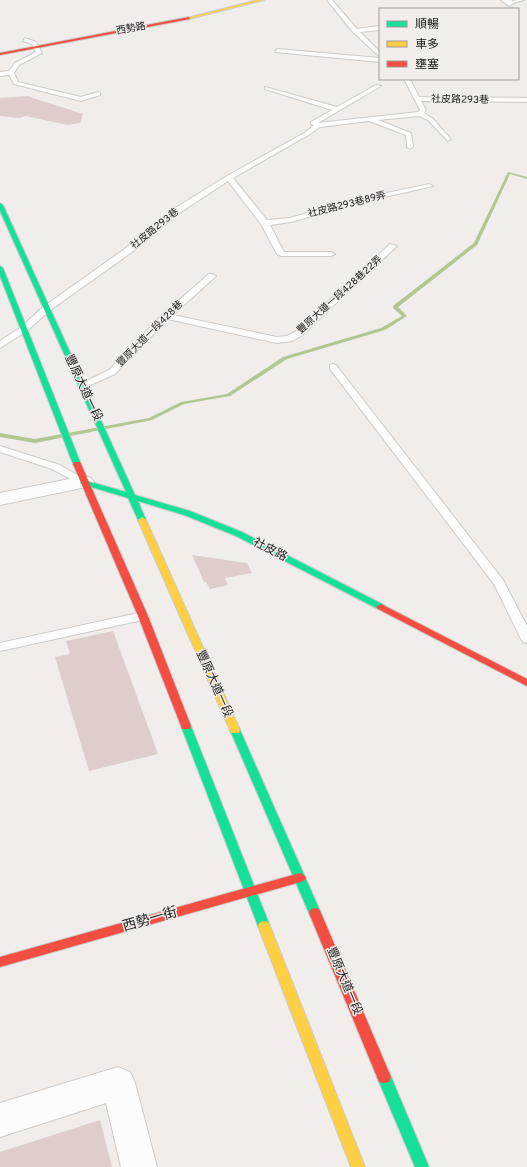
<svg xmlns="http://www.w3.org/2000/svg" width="527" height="1167" font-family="Overpass,'Noto Sans TC',sans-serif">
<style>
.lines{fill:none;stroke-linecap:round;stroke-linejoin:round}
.stream{fill:#b3c691;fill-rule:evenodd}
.building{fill:#decdca}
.lane-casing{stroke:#cccbc9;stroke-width:2}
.street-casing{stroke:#cccbc9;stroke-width:2}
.fast-casing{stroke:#cccbc9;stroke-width:2}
.slow-casing{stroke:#cccbc9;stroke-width:2}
.jam-casing{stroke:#cccbc9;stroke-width:2}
.lane{fill:#fdfcfc;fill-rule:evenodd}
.street{fill:#fdfcfc;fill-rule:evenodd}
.fast{fill:#16e098;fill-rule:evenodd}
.slow{fill:#ffcf43;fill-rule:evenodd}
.jam{fill:#f24e42;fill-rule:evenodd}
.labels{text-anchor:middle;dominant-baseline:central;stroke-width:3;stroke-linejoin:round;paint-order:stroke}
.far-street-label{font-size:10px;fill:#232120;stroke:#f1edea}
.street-label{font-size:12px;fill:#232120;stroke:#f1edea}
.near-street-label{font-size:14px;fill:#232120;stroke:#f1edea}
</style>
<rect width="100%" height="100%" fill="#f0edeb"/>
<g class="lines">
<path class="stream" d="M508,172L527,177V179L510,174L477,245L398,307L407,316L385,330L287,359L230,396L184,404L152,420L35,443L0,437V433L35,439L149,418L181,402L227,394L283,357L381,328L402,316L393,308V306L474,243Z"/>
</g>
<path class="building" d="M29,96L30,97L83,114L80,123L67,125L26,116L19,118L0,116V98Z
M192,555L247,563L252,573L225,578L228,585L210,589L206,582H204Z
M113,631L158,754L89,771L55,657L70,654L66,641Z
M100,1120L112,1167H0V1152Z"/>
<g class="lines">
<defs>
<path id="lane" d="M327,0H332L357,29L380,26V30L360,32L380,52V57L353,32Z
M516,0H524L509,4L507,3Z
M25,38L36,42L42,53L19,65L14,73L18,82L81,97L98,92L100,93V95L81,101L14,84L9,75L0,76V72L9,71L15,63L36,52L32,44L23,41Z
M277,49L380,58V62L275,52Z
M404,79H410L419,97L527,98V102L421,101L426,110L424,113L432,118L450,138L451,139L448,141L428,120L419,116L378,120L411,133L413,147L410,149L407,147L406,135L369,121L320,127L310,134L233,178L267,220L290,218L353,200L429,184L433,186L354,204L291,222L270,225L284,252H331L335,254L331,256H281L277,254L261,224L228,181L178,214L132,252L49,311L27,331L0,348V341L21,327L43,307L126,248L172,210L227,176L306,132L314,125L311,124V122L332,110L265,89V87L337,107L376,85L381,86L318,123L418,112L420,110Z
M390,244L397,246L301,336L292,341L277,343L168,319L115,374L86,387L83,388L78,385L109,370L163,314L209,274H212L216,276L173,315L277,337L287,336L295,332Z
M333,364L336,365L503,580L527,626V643L523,642L521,639L494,584L330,369V365Z
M0,446L60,465L89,482L88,484H80L52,469L0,452Z
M143,612L149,616L147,619L0,651V643Z"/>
<path id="street" d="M501,0H511L514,3L509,6Z
M84,476L91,478L94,482L91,486L0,505V493Z
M118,1067L130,1072L135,1083L157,1167H121L106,1103L0,1137V1103Z"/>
<path id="fast" d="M0,203L3,205L135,495L190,511L242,532L384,605L386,607L384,609H378L236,536L184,515L138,501L146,520L145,522H139L128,498L81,484L80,482L84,480L126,492L0,211Z
M0,266L3,268L81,464L80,466H74L73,464L0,276Z
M186,722L190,723L191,726L270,926L268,930L264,931L260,930L258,926L181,726L182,723Z
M235,726L239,727L240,730L321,913L319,917L315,918L311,917L309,913L230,730L231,727Z
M384,1071L389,1072L429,1167H415L377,1077L379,1072Z"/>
<path id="slow" d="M258,0H264L189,19L187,18Z
M142,517L146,520L240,730L239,733H231L230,730L138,520Z
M264,921L268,922L270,926L365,1167H351L258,926L260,922Z"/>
<path id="jam" d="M189,17L190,19L0,55V53Z
M74,462H80L81,464L148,616L191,726L190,729H182L181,726L138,616L73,464Z
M381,604L527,679V686L378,609L376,607Z
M300,873L304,875L306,878L304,881L0,967V957Z
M315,908L319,909L321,913L391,1077L389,1082L384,1083L379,1082L377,1077L309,913L311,909Z"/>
</defs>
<use href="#lane" class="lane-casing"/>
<use href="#street" class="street-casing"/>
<use href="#fast" class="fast-casing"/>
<use href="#slow" class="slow-casing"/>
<use href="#jam" class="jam-casing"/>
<use href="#lane" class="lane"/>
<use href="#street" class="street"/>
<use href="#fast" class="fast"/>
<use href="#slow" class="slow"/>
<use href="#jam" class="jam"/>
</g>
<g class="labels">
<g class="far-street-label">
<text transform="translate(131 29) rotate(-10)">西勢路</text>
<text transform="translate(460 100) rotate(1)">社皮路293巷</text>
<text transform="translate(347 205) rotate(-14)">社皮路293巷89弄</text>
<text transform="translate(155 229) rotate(-39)">社皮路293巷</text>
<text transform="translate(340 295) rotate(-42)">豐原大道一段428巷22弄</text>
<text transform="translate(150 334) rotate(-45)">豐原大道一段428巷</text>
</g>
<g class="street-label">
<text transform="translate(83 388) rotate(65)">豐原大道一段</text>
<text transform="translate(270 550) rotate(27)">社皮路</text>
<text transform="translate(214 684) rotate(66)">豐原大道一段</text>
<text transform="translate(344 981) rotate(67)">豐原大道一段</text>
</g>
<g class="near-street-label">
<text transform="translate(150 920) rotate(-16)">西勢一街</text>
</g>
</g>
<rect x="379" y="8" width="140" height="72" fill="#f1edea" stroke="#9f9b99"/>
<rect x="387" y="21" width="20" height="6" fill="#16e098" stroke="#9f9b99"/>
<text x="415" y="28" font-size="12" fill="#232120">順暢</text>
<rect x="387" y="41" width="20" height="6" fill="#ffcf43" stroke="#9f9b99"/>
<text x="415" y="48" font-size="12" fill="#232120">車多</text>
<rect x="387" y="61" width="20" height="6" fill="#f24e42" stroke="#9f9b99"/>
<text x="415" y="68" font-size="12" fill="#232120">壅塞</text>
</svg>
